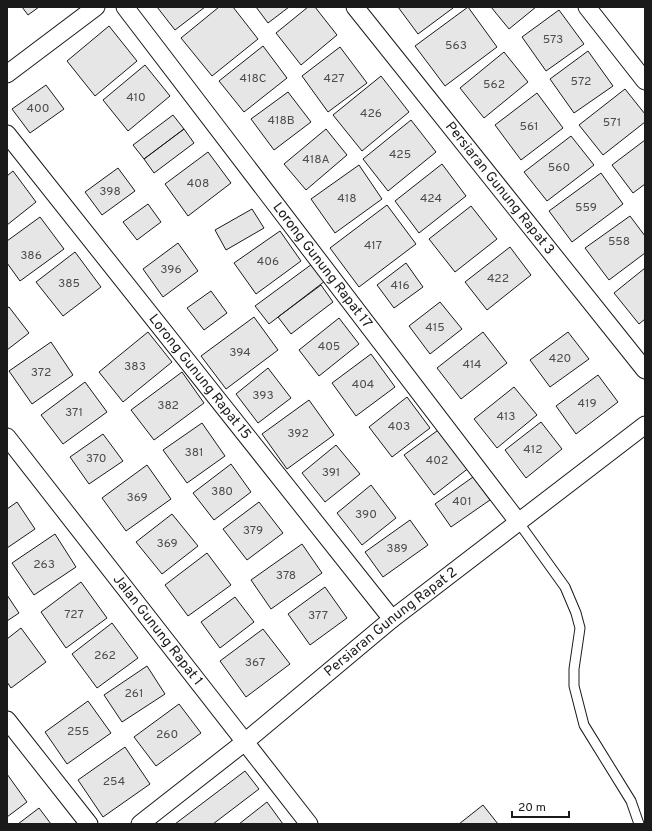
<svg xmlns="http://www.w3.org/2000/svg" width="652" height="831" font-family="Overpass,sans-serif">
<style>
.building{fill:#e6e6e6;stroke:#1a1a1a}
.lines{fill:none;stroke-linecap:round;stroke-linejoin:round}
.service-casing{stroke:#1a1a1a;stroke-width:11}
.minor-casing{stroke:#1a1a1a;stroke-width:19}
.service{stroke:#fff;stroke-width:9}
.minor{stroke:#fff;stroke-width:17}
.labels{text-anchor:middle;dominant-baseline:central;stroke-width:3;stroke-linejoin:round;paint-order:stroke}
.number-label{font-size:12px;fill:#4d4d4d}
.street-label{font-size:14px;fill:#1a1a1a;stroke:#fff}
</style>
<rect width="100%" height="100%" fill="#fff"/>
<path class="building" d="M22,7H39L28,15Z
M157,7H205L175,30Z
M219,7H233L258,39L212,76L181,38Z
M256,7H289L268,23Z
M308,7H315L337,35L301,65L276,33Z
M398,7H453V8L418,34Z
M468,7L497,47L445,86L415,46Z
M491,7H536L509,29Z
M559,10L584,44L546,71L522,37Z
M109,26L137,61L95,96L67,61Z
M263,46L287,78L244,112L219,81Z
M340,47L367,83L328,112L302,76Z
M588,51L613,86L574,113L550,79Z
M504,52L528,82L484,118L460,88Z
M145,65L170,96L128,131L103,100Z
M381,76L409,112L362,151L333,115Z
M46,85L64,109L30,133L12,109Z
M625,89L645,114V122L603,155L579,125Z
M288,92L311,122L274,150L251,119Z
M537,93L563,128L521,160L495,125Z
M173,115L184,129L144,159L133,145Z
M411,120L436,152L388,191L363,159Z
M184,129L194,143L154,173L144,159Z
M326,129L347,155L306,190L284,164Z
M571,136L594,165L547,201L524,172Z
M645,140V184L633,193L612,165Z
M208,152L231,183L188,216L165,184Z
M442,164L466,196L419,233L395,201Z
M359,165L382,199L335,233L311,199Z
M118,168L135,191L102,215L85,192Z
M13,171L36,202L7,225V176Z
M601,173L623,204L572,242L549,211Z
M148,204L161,222L137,240L123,222Z
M387,205L416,244L359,287L330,248Z
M471,206L497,239L455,272L429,239Z
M252,209L264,228L226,250L215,230Z
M630,216L645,236V253L609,280L585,248Z
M40,217L64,249L20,281L7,263V241Z
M280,231L301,261L256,294L234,263Z
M178,243L198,271L163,297L143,269Z
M510,247L531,275L487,310L465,282Z
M75,252L101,287L63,316L36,282Z
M406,263L423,287L394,308L377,285Z
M312,264L325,281L269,324L255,306Z
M645,268V319L639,324L614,293Z
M321,285L333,302L291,334L278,317Z
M211,291L227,313L204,330L187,308Z
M440,302L462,329L430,354L409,326Z
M9,307L29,333L7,350V308Z
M254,317L278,350L226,389L201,356Z
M339,318L359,344L319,376L299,350Z
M148,332L172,362L123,402L99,372Z
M483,332L507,363L461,399L437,368Z
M568,332L589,359L550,387L530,360Z
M51,342L73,375L32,404L9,371Z
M371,354L395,387L356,416L332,383Z
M268,368L291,398L258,423L236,394Z
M182,372L204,403L154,440L131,410Z
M598,375L618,402L576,434L556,406Z
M85,382L107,412L63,444L41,415Z
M514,387L537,415L497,448L474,419Z
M407,397L430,428L392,457L369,427Z
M309,400L334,435L287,469L262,434Z
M541,422L562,449L526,478L505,450Z
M202,423L225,456L187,483L163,450Z
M441,428L470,467L434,495L404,455Z
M103,434L123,461L89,484L70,457Z
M336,445L360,474L325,502L302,473Z
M231,464L251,492L214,520L193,493Z
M147,465L171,499L126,531L102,498Z
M473,477L490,500L451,527L435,504Z
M371,485L396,518L362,545L337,513Z
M17,502L35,529L7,548V509Z
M259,502L283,533L247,560L223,529Z
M172,514L198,546L162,574L136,542Z
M410,520L428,545L383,577L365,552Z
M55,534L76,567L34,595L12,563Z
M302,544L322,573L271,609L251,580Z
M207,553L231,585L188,616L165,585Z
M81,582L107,618L66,648L41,612Z
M325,587L347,618L310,645L288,614Z
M7,595L19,613L7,621Z
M235,597L254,622L220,648L201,622Z
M112,623L138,658L97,688L72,654Z
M21,628L46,662L11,688L7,682V639Z
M263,629L290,664L246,697L220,661Z
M147,666L165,694L122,722L104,695Z
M88,701L111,733L67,764L45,732Z
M179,704L201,733L156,766L134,737Z
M125,747L150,784L103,817L78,780Z
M245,771L259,789L213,824H175Z
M7,774L27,802L7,817Z
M267,802L283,824H239Z
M483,805L498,824H459Z
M39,808L51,824H18Z"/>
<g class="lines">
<defs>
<path id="service" d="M519,523L565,587L576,613L580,628L574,669V686L584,725L631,801L639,824"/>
<g id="minor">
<path id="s1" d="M125,7L519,523"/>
<path id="s2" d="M355,7L645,370"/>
<path d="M587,7L645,81"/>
<path d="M7,74L96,7"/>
<path id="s3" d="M7,134L392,619"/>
<path id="s4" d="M7,437L309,824"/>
<path d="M7,720L89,824"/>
<path id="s5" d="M140,824L246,741L392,619L645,425"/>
</g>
</defs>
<use href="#service" class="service-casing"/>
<use href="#minor" class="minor-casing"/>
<use href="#service" class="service"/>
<use href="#minor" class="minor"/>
</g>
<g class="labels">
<g class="number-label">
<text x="553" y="40">573</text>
<text x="456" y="46">563</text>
<text x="253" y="79">418C</text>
<text x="334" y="79">427</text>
<text x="581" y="82">572</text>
<text x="494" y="85">562</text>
<text x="136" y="98">410</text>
<text x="38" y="109">400</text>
<text x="371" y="114">426</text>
<text x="281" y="121">418B</text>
<text x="612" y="123">571</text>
<text x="529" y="127">561</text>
<text x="400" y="155">425</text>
<text x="316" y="160">418A</text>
<text x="559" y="168">560</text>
<text x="198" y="184">408</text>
<text x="110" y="192">398</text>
<text x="347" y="199">418</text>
<text x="431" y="199">424</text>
<text x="586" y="208">559</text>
<text x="619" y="242">558</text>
<text x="373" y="246">417</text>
<text x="31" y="256">386</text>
<text x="268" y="262">406</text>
<text x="171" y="270">396</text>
<text x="498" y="279">422</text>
<text x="69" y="284">385</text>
<text x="400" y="286">416</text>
<text x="435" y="328">415</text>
<text x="329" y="347">405</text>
<text x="240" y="353">394</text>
<text x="560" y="359">420</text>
<text x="472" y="365">414</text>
<text x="135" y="367">383</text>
<text x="41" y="373">372</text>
<text x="363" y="385">404</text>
<text x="263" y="396">393</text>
<text x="587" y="404">419</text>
<text x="168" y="406">382</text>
<text x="74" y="413">371</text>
<text x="506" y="417">413</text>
<text x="399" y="427">403</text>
<text x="298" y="434">392</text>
<text x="533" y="450">412</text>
<text x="194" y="453">381</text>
<text x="96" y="459">370</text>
<text x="437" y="461">402</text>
<text x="331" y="473">391</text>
<text x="222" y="492">380</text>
<text x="137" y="498">369</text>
<text x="462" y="502">401</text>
<text x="366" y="515">390</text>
<text x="253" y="531">379</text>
<text x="167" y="544">369</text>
<text x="397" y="549">389</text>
<text x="44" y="565">263</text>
<text x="286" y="576">378</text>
<text x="74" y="615">727</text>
<text x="318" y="616">377</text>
<text x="105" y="656">262</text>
<text x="255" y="663">367</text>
<text x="134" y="694">261</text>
<text x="78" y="732">255</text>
<text x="167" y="735">260</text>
<text x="114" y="782">254</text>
</g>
<g class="street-label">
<text stroke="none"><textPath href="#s2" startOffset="232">Persiaran Gunung Rapat 3</textPath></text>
<text stroke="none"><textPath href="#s1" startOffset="325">Lorong Gunung Rapat 17</textPath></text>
<text stroke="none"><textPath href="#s3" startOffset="310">Lorong Gunung Rapat 15</textPath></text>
<text stroke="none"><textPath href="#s5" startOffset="322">Persiaran Gunung Rapat 2</textPath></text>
<text stroke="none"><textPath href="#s4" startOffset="245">Jalan Gunung Rapat 1</textPath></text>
</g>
</g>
<rect width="652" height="831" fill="none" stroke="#1a1a1a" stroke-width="16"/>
<path d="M512 811v6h57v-6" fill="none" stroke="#1a1a1a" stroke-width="2"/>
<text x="518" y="811" font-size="12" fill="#1a1a1a" stroke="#ffffff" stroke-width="3" paint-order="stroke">20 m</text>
</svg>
